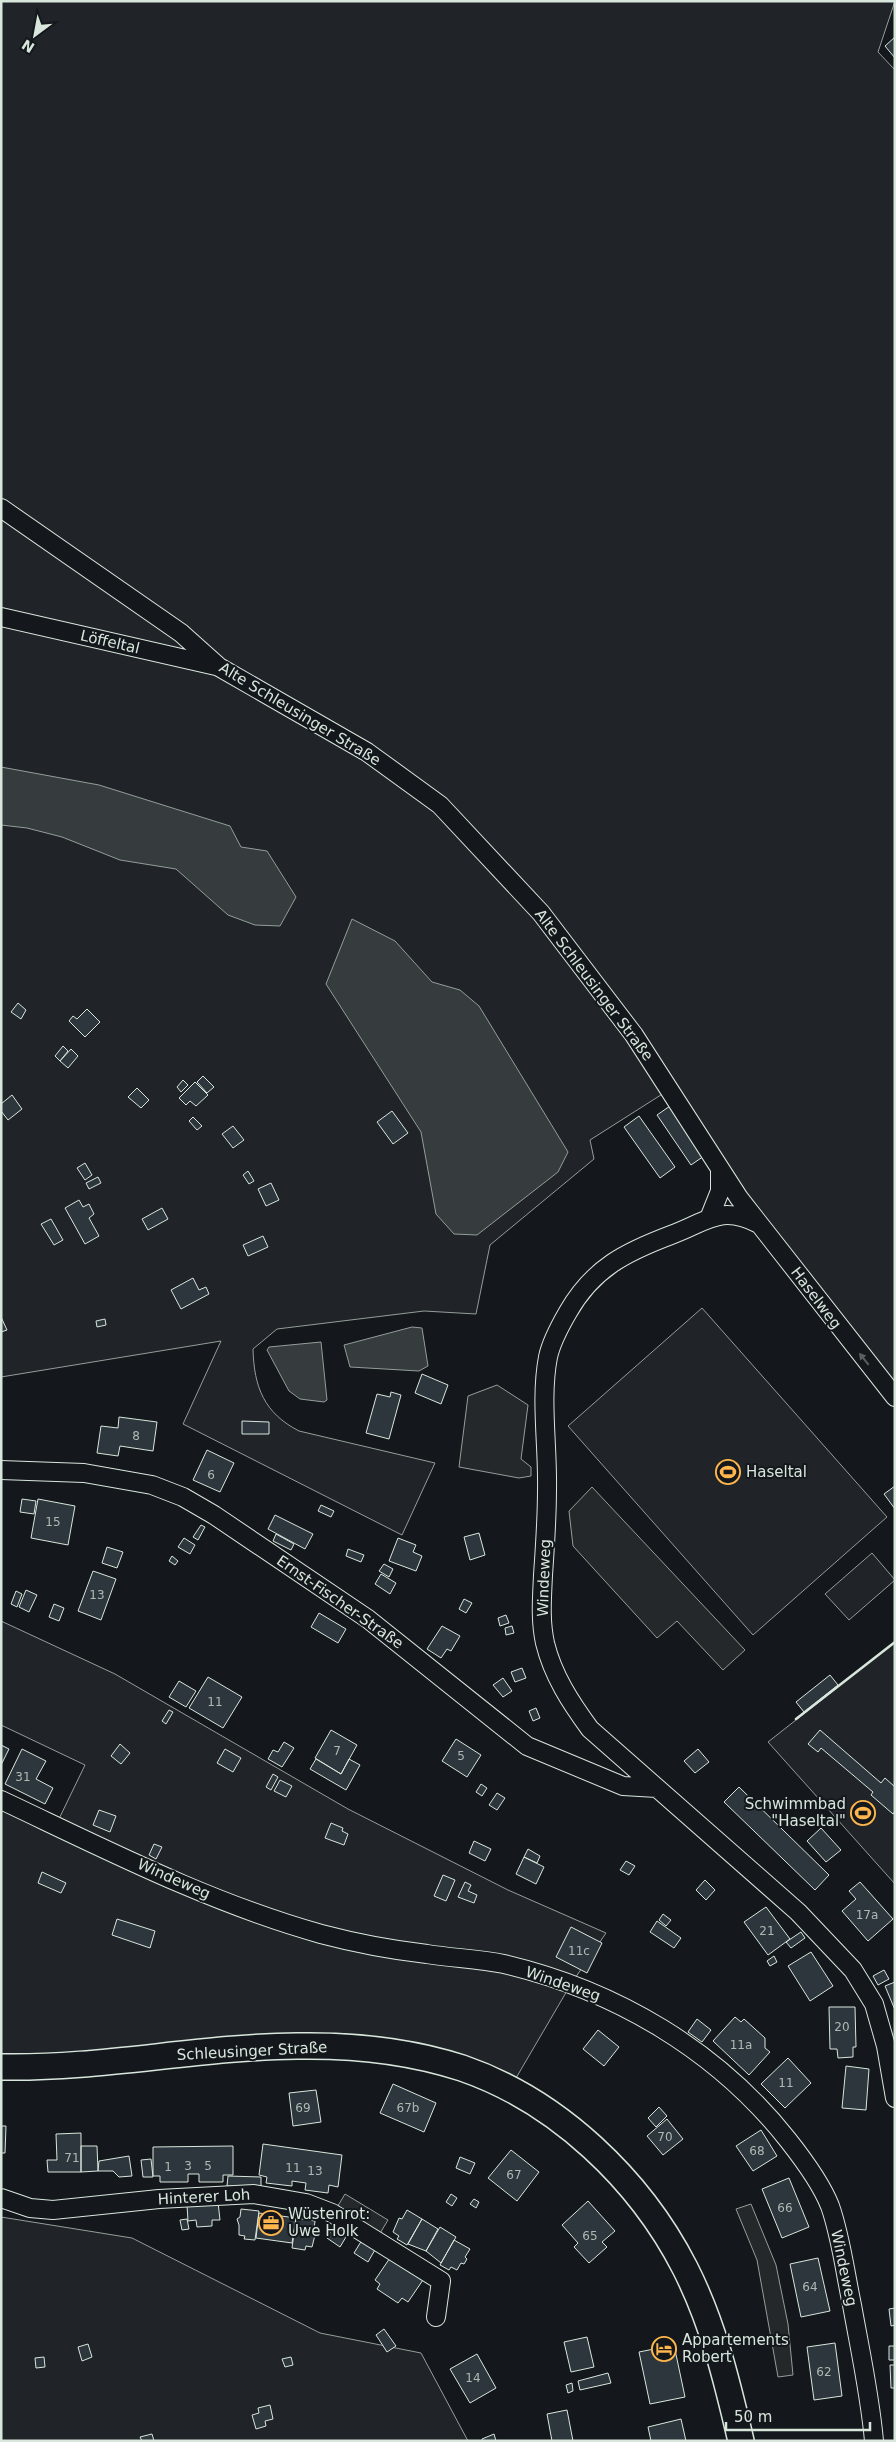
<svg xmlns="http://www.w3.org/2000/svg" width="896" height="2442" font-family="'DejaVu Sans',sans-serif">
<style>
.green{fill:#202428;stroke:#939e99}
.parking{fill:#24282b;stroke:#939e99}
.water{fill:#363b3e;stroke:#939e99}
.building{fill:#2c363c;stroke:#d8e6dc}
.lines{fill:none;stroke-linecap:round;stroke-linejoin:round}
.minor-casing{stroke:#d8e6dc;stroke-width:20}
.secondary-casing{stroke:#d8e6dc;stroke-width:28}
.minor{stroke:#14181c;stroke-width:18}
.secondary{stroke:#14181c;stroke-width:25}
.wall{stroke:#d8e6dc;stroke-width:2.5}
.oneway{fill:#59605f}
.labels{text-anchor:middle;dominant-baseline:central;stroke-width:4;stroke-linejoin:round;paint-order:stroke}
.number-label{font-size:12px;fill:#adbab4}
.street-label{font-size:15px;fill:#d8e6dc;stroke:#14181c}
.poi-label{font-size:15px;fill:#d8e6dc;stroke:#14181c;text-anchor:start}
</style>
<rect width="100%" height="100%" fill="#14181c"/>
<path class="green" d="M1,1H895L878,52L895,70V1388L664,1093L590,1140L594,1159L490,1245L476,1314L424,1311L277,1329L253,1349C254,1387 264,1413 299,1431L435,1463L402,1535L183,1424L221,1341L1,1377Z
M702,1308L887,1517L753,1635L568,1426Z
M872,1553L895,1580L849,1620L825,1594Z
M1,1621L115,1674L348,1809L508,1890L606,1933L571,1984L509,2090L364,2048L1,2067V1800L56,1825L85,1765L1,1725Z
M895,1642V1884L768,1742Z
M1,2217L132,2238L320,2333L421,2353L468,2441H1Z"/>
<path class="parking" d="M497,1385L528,1405L521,1459L531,1467V1476L519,1478L459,1467L468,1396Z
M592,1487L745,1650L723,1670L677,1621L657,1638L573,1546L569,1511Z
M345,2194L388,2220L379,2235L336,2209Z
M751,2204L776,2265L788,2324L793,2375L778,2377L757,2260L736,2209Z"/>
<path class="water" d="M1,767L99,785L230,826L241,847L267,851L296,897L280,926L255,925L228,915L176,869L120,860L62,837L27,828L1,825Z
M352,919L395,941L432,982L460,990L479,1006L568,1152L558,1172L477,1235L454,1234L436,1214L421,1132L326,984Z
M412,1327L422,1328L428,1366L419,1371L350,1367L344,1345Z
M321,1342L327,1400L324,1402L300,1399L289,1391L267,1350L269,1347Z"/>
<path class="building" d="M895,37V58L885,46Z
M18,1003L26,1010L21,1019L11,1012Z
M87,1009L100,1022L85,1037L69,1021L73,1016L77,1019Z
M63,1046L68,1051L60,1061L55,1056Z
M71,1049L78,1056L68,1068L60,1061Z
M203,1076L214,1087L207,1093L197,1082Z
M183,1080L188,1085L181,1092L177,1087Z
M195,1082L208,1095L196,1106L190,1101L186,1105L179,1098Z
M137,1088L149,1100L141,1108L128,1097Z
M12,1095L22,1109L8,1120L1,1111V1104Z
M670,1106L704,1156L691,1165L657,1115Z
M392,1111L408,1133L393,1144L377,1122Z
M639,1116L675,1167L660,1178L624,1127Z
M193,1117L202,1126L197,1130L189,1121Z
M233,1126L244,1140L233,1148L222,1134Z
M85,1163L92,1175L85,1180L77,1168Z
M248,1171L254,1181L249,1184L243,1175Z
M98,1177L101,1183L89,1189L86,1183Z
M271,1183L279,1200L266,1206L258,1189Z
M79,1200L83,1207L89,1204L94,1214L89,1218L99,1236L85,1244L65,1208Z
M162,1208L168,1219L148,1230L142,1219Z
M51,1219L63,1240L54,1245L41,1224Z
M263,1236L268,1247L248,1256L243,1245Z
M193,1278L199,1290L206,1287L209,1294L181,1309L171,1290Z
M1,1317L7,1330L1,1332Z
M105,1319L106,1325L97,1327L96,1321Z
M422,1374L448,1385L441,1404L415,1393Z
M391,1392L401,1395L389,1439L366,1433L377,1394L390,1397Z
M119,1417L157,1422L153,1451L120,1446L118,1456L97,1453L101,1426L118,1428Z
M242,1421L269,1422V1434H242Z
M207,1450L234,1463L220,1492L193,1480Z
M895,1486V1509L884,1494Z
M22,1499L36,1501L34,1514L20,1512Z
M38,1499L75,1506L68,1545L31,1538Z
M321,1505L334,1511L331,1517L318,1511Z
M275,1515L313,1534L305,1549L268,1529Z
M201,1525L205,1527L198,1540L193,1537Z
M479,1533L485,1555L470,1560L464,1537Z
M276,1534L294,1544L291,1550L273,1541Z
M184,1538L195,1545L190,1554L178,1547Z
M398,1538L416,1545L413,1552L422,1556L416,1571L389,1561Z
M107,1547L123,1552L117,1568L102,1563Z
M348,1549L364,1555L361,1562L346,1556Z
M172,1556L178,1561L175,1565L169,1561Z
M384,1564L393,1569L389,1577L379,1571Z
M93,1571L116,1579L101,1620L78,1611Z
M381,1574L396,1583L390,1594L375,1584Z
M26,1590L37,1595L29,1612L19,1607Z
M16,1591L22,1594L17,1607L11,1604Z
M464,1599L472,1603L466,1613L459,1609Z
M54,1604L64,1608L59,1621L49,1617Z
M319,1613L346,1629L338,1643L311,1627Z
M506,1615L509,1623L500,1626L498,1618Z
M442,1626L460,1636L451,1651L447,1649L441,1658L427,1649Z
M512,1626L514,1633L506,1635L505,1628Z
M522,1668L526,1678L515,1682L511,1672Z
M830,1675L838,1685L804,1712L796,1702Z
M208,1677L242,1697L223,1728L189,1708Z
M503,1678L512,1691L503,1697L493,1685Z
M179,1681L196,1691L186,1707L169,1697Z
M536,1708L540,1718L533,1721L529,1711Z
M169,1710L173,1712L166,1724L162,1721Z
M331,1730L357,1745L341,1774L315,1758Z
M820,1730L881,1783L885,1778L895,1787V1811L893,1814L871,1795L873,1792L821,1748L818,1752L808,1744Z
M456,1739L481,1755L467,1777L442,1761Z
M284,1742L294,1748L282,1767L268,1759L273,1750L278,1752Z
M120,1744L130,1753L121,1764L111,1756Z
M1,1745L9,1749L1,1765Z
M22,1749L46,1761L36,1779L53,1788L45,1804L5,1784Z
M225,1749L241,1758L233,1772L217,1763Z
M698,1749L709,1762L695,1773L684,1761Z
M316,1759L341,1774L349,1759L360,1765L346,1790L310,1769Z
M273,1774L278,1777L271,1790L266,1787Z
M280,1780L292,1786L286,1797L274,1791Z
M481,1784L487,1788L482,1796L476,1792Z
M739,1787L829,1875L815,1890L724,1802Z
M497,1793L505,1798L497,1810L489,1805Z
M99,1810L116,1816L110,1832L93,1825Z
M331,1823L343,1828L342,1831L348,1834L344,1845L325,1838Z
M821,1828L841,1850L826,1862L807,1841Z
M474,1841L491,1849L485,1861L469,1853Z
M154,1844L162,1847L156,1859L149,1855Z
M528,1849L540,1856L537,1863L524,1857Z
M524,1857L544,1867L536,1884L516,1874Z
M626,1861L635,1866L629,1875L620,1870Z
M42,1872L66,1883L61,1893L38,1883Z
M443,1875L455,1880L446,1901L434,1896Z
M705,1880L715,1890L706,1900L696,1890Z
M465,1882L471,1885L468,1891L477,1895L474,1903L458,1897Z
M860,1882L893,1919L868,1941L842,1911L856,1899L849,1891Z
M766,1907L790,1939L768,1955L744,1922Z
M663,1914L671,1920L666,1926L659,1920Z
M117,1919L155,1931L150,1948L112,1935Z
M657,1921L681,1938L674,1948L650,1932Z
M571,1927L602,1943L587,1973L556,1957Z
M801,1932L805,1938L791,1948L786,1942Z
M811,1952L833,1986L810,2001L788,1966Z
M774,1956L777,1962L770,1966L767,1961Z
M884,1970L889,1979L878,1985L873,1976Z
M895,1982V2010L885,1986Z
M829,2007H855L856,2047H853V2057L838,2058L837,2049H830Z
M735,2017L741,2022L744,2019L765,2038V2048L770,2052L749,2075L713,2041Z
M697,2019L711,2030L702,2042L688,2032Z
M598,2030L619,2047L604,2066L583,2049Z
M788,2058L811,2083L785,2108L761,2084Z
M846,2066L869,2069L866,2110L842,2108Z
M393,2084L436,2103L424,2132L380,2113Z
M316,2090L321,2122L293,2126L289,2093Z
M659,2107L667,2116L656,2127L648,2118Z
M667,2119L683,2139L663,2155L647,2136Z
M1,2126H6L5,2153H1Z
M761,2130L777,2156L753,2171L736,2146Z
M81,2133V2172H48L47,2160H57L56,2134Z
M263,2144L342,2155L338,2187L329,2185L328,2193L305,2190L306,2183L292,2181V2186L266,2183L267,2177L259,2175Z
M81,2146H97L98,2171L81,2172Z
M233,2146V2175H223V2182H199V2174H188V2182H160V2176H153V2147Z
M511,2150L539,2172L517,2201L488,2178Z
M129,2156L132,2176L119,2177L113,2171H98L99,2161Z
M460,2157L475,2163L470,2174L456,2168Z
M151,2159L153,2177H143L141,2160Z
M228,2176L261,2177V2188L227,2186Z
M789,2178L809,2227L782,2238L762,2189Z
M451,2194L457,2198L452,2206L446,2202Z
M474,2199L479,2202L476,2208L470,2204Z
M588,2201L615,2231L602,2242L607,2247L589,2263L574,2247L578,2243L562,2225Z
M218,2202L220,2220H212V2226L197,2227L196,2220L188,2221L187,2205Z
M241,2209L259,2211L255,2240L244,2239L245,2236L239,2235V2225L237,2219L240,2217Z
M407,2210L422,2219L407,2245L397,2239L399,2236L393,2232L399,2218L402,2219Z
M259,2213L296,2218L292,2243L256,2238Z
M296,2218L315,2221L314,2229L316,2231L312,2247L306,2246L305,2250L292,2248Z
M187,2219L189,2229L182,2230L180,2220Z
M422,2219L438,2229L426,2251L408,2244Z
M335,2224L349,2232L340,2247L327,2238Z
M440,2227L456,2237L441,2263L426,2251Z
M362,2240L376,2248L368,2262L354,2253Z
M454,2240L470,2249L465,2257L467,2259L464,2264L461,2263L457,2270L451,2267L449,2270L440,2265Z
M392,2255L425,2277L408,2302L402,2298L398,2303L377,2289L380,2284L375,2280Z
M818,2258L830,2311L801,2317L790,2264Z
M895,2308V2325L891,2326L889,2309Z
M384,2329L396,2346L387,2352L376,2335Z
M587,2337L594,2367L571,2372L564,2342Z
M835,2343L842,2396L814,2400L807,2347Z
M88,2344L92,2357L82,2361L78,2347Z
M674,2345L685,2397L650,2404L639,2352Z
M889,2346H895V2360H889Z
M477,2354L496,2388L470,2403L450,2369Z
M44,2357L45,2367L36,2368L35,2358Z
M291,2357L293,2365L285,2367L282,2359Z
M890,2365H895V2388H891Z
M608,2373L611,2383L580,2390L578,2381Z
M572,2383L573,2391L568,2393L566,2385Z
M270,2405L273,2419L265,2421L266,2426L256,2429L252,2415L259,2413L258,2408Z
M567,2410L573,2441H552L547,2414Z
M681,2419L686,2441H651L648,2427Z
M152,2434L154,2441H142L140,2437Z
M494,2434L496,2441H482V2439Z"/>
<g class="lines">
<defs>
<path id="minor" d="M1,508L181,633L219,667L367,752L440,805L541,913L634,1035L739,1198L895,1397
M1,617L216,666
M710,1216L720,1191V1170
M759,1224C720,1204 707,1222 671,1235C626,1252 593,1268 568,1312C561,1324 551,1343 548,1357C540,1399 548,1446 547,1489C547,1518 545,1547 543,1575C542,1598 540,1620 545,1643C553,1676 571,1703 590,1729L798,1912L853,1970L874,2004L886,2046L895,2098
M1,1470L84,1473L152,1485L183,1497L214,1515L368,1619L527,1746L623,1786L657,1788
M1,1800C105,1849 210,1903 321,1934C355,1943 392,1950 427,1954C452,1958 479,1959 504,1964C615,1990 717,2050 788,2140C803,2159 821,2183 830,2206C841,2237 845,2272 852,2305C860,2350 870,2395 874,2441
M1,2198L30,2208L53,2210L159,2199L254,2194L306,2203L332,2213L441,2281L436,2317"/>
<path id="secondary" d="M1,2067C100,2069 198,2047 297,2046C352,2045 410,2051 462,2068C558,2101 640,2180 685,2268C713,2323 727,2381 741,2441"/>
</defs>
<use href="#minor" class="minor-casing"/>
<use href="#secondary" class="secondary-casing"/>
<use href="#minor" class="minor"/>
<use href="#secondary" class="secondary"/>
<path class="wall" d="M796,1719L895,1642"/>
</g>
<defs><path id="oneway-solid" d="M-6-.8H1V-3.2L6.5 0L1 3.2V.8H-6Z" transform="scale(1.25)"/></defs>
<use class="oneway" href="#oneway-solid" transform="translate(864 1359) rotate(-129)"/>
<defs>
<symbol id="stadium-ring" viewBox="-11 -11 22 22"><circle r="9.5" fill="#14181c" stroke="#ffb74d" stroke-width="1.5"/><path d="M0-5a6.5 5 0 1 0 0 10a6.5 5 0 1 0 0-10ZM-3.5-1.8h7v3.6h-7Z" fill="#ffb74d"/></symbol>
<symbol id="office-ring" viewBox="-11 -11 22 22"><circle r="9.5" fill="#14181c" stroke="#ffb74d" stroke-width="1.5"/><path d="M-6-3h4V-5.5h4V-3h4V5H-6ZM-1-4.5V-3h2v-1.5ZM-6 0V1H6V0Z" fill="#ffb74d"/></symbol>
<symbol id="hotel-ring" viewBox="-11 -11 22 22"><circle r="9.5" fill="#14181c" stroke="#ffb74d" stroke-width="1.5"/><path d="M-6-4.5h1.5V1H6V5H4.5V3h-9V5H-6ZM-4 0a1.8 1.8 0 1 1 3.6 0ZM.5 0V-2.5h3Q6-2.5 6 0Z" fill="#ffb74d"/></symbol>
</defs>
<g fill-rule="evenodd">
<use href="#stadium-ring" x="714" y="1458" width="28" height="28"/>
<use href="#stadium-ring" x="849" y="1799" width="28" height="28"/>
<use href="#office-ring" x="257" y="2209" width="28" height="28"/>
<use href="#hotel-ring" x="650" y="2335" width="28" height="28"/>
</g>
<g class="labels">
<g class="number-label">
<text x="136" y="1436">8</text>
<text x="211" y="1475">6</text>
<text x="53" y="1522">15</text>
<text x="97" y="1595">13</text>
<text x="215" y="1702">11</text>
<text x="337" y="1751">7</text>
<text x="461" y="1756">5</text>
<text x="23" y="1777">31</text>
<text x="867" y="1915">17a</text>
<text x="767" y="1931">21</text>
<text x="579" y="1951">11c</text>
<text x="842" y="2027">20</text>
<text x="741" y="2045">11a</text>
<text x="786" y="2083">11</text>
<text x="303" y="2108">69</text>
<text x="408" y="2108">67b</text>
<text x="665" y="2137">70</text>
<text x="757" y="2151">68</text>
<text x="72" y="2158">71</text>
<text x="188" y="2166">3</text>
<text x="208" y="2166">5</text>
<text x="168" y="2167">1</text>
<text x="293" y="2168">11</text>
<text x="315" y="2171">13</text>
<text x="514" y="2175">67</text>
<text x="785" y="2208">66</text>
<text x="590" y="2236">65</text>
<text x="810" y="2287">64</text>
<text x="824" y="2372">62</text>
<text x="473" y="2378">14</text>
</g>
<g class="street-label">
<text transform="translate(110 642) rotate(13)">Löffeltal</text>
<text transform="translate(300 714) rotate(31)">Alte Schleusinger Straße</text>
<text transform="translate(594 985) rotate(53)">Alte Schleusinger Straße</text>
<text transform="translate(816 1298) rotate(53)">Haselweg</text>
<text transform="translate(544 1578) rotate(-88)">Windeweg</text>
<text transform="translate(340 1602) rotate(35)">Ernst-Fischer-Straße</text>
<text transform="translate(174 1879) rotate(24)">Windeweg</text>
<text transform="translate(563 1984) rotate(19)">Windeweg</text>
<text transform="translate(252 2051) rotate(-3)">Schleusinger Straße</text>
<text transform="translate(204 2197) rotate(-3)">Hinterer Loh</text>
<text transform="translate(844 2268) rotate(78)">Windeweg</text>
</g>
<g class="poi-label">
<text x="746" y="1472">Haseltal</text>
<text x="846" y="1804" text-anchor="end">Schwimmbad<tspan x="846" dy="17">"Haseltal"</tspan></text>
<text x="288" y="2214">Wüstenrot:<tspan x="288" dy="17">Uwe Holk</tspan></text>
<text x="682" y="2340">Appartements<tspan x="682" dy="17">Robert</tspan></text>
</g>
</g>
<rect width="896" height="2442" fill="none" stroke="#d8e6dc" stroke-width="5"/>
<g transform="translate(35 35) rotate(212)" stroke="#14181c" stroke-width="4" paint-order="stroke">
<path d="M0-4L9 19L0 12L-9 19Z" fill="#d8e6dc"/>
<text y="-8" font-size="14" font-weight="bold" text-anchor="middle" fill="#d8e6dc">N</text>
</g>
<path d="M726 2422v8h144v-8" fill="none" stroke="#d8e6dc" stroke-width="2.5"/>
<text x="734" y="2422" font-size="15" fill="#d8e6dc" stroke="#14181c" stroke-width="4" paint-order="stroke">50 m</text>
</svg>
